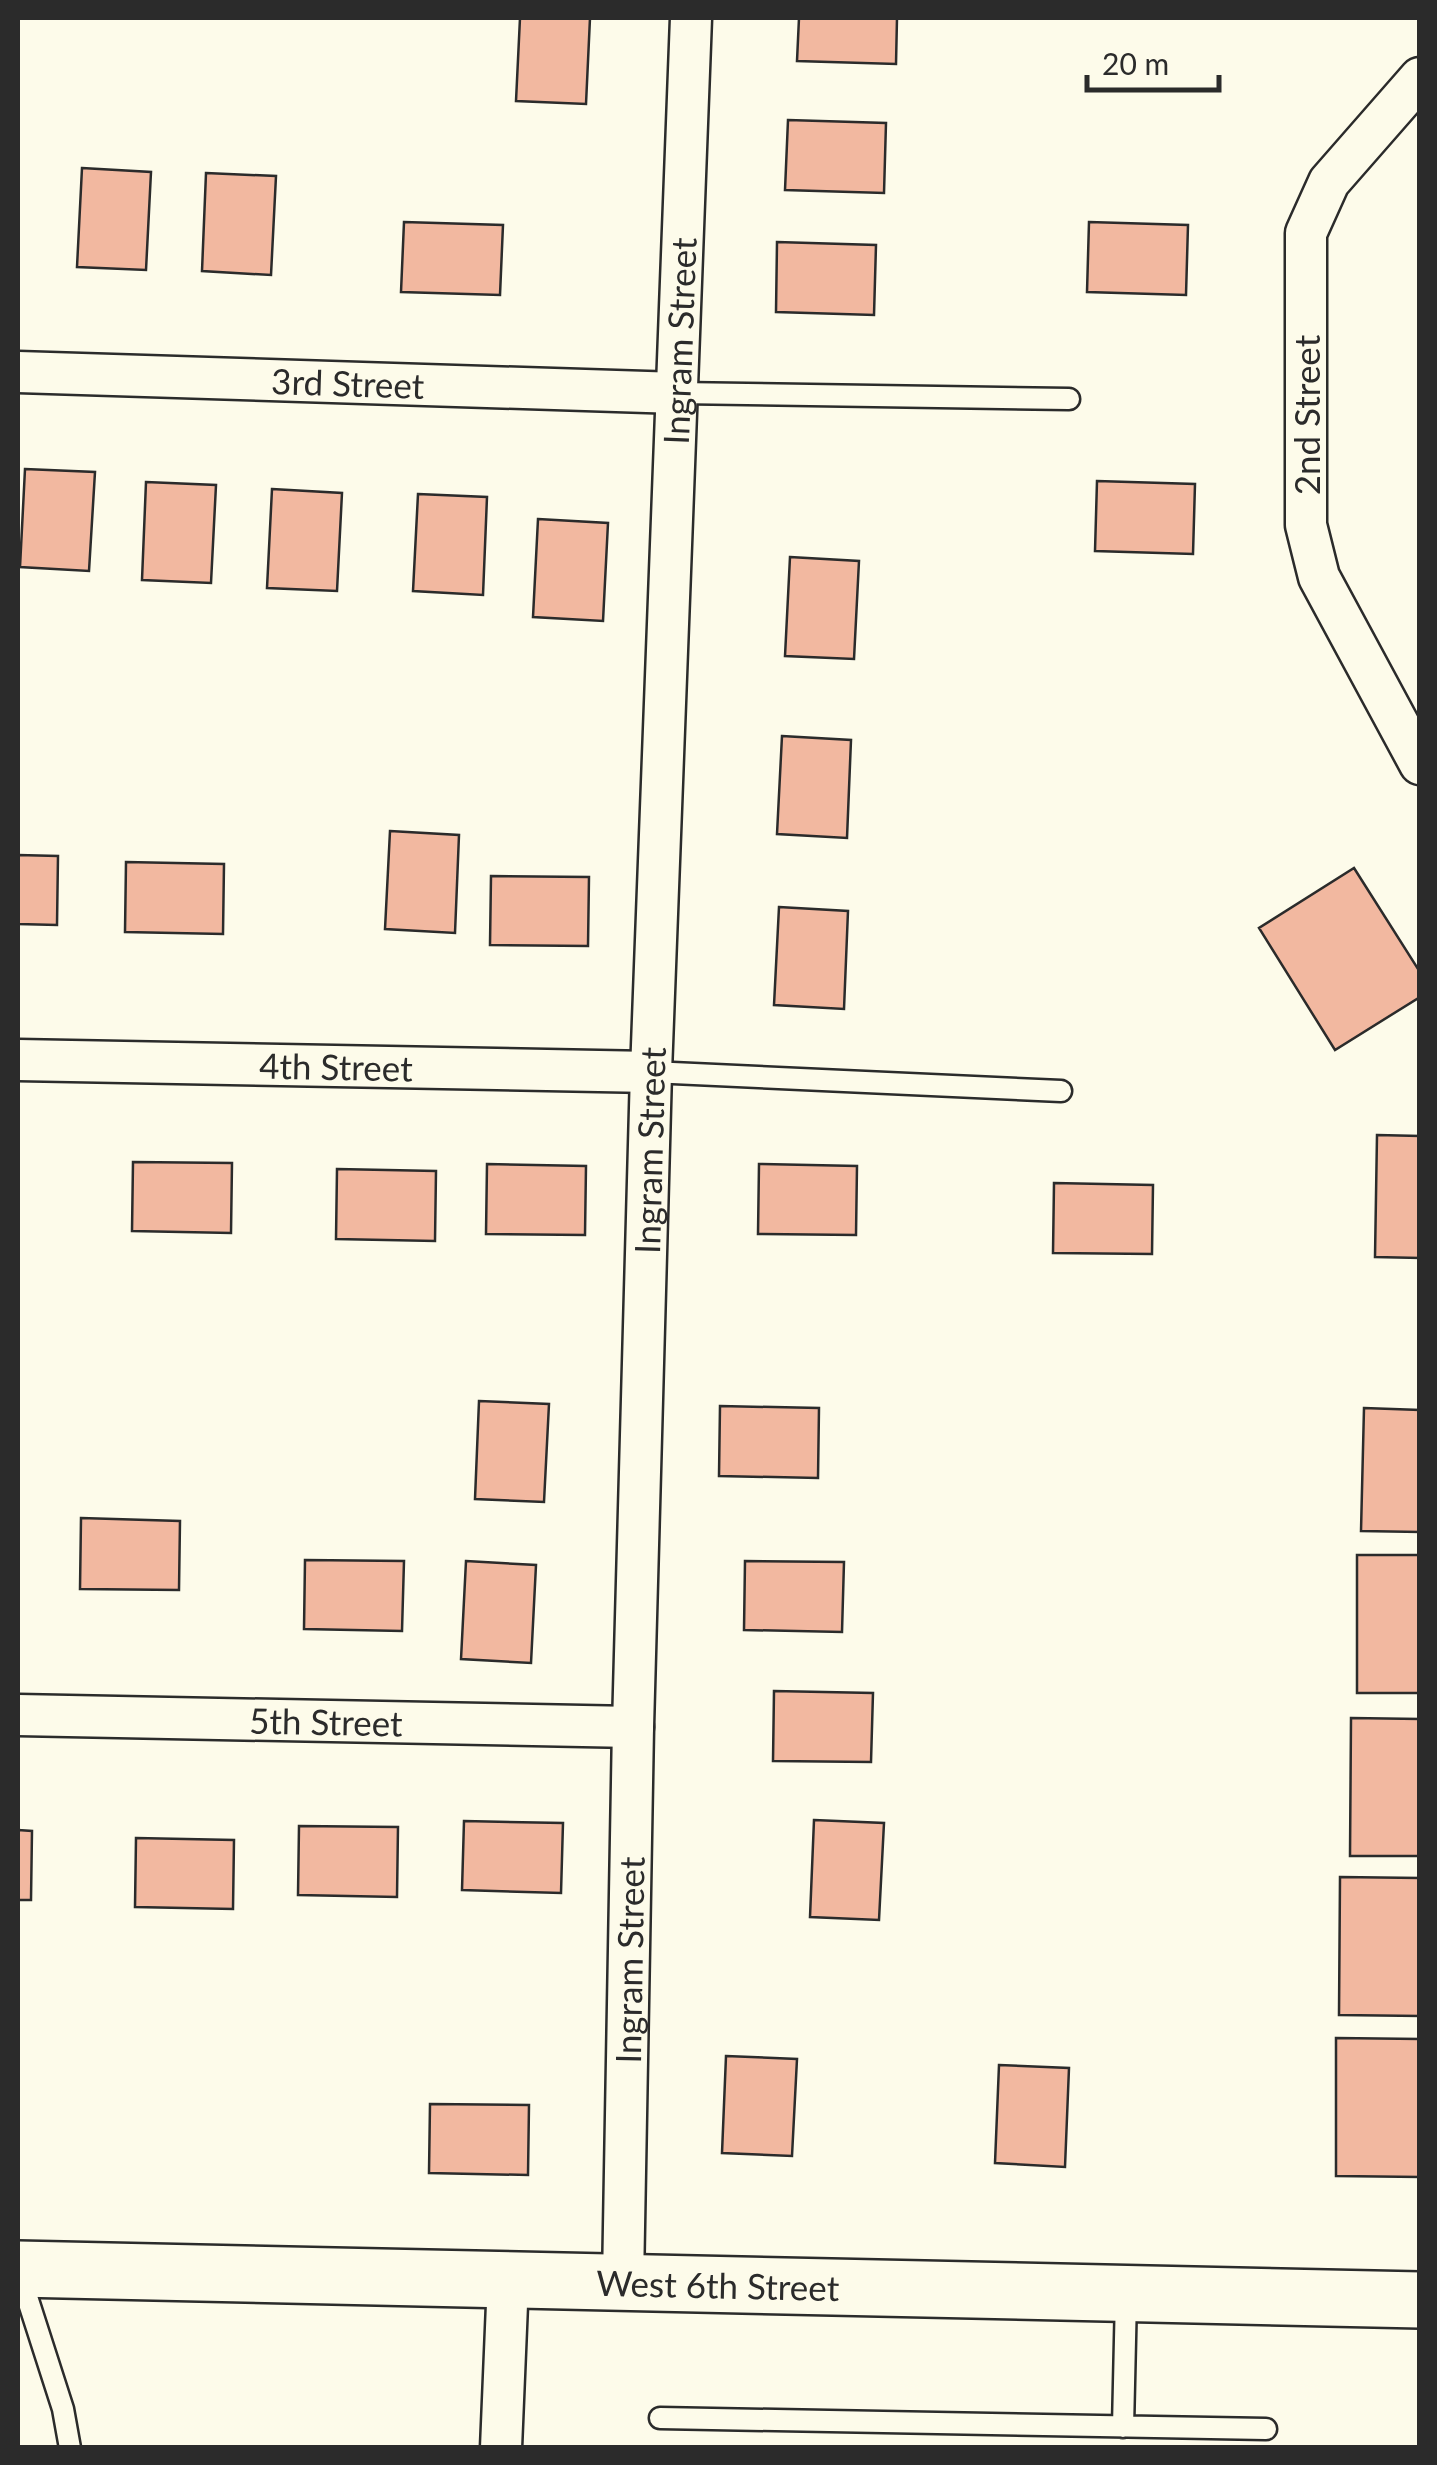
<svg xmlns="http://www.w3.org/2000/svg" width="1437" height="2465" font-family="Lato,sans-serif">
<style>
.building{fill:#f2b8a0;stroke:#2b2b2b;stroke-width:2.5}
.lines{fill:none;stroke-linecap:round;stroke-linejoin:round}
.lane-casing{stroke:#2b2b2b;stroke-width:25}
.street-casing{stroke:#2b2b2b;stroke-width:45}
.secondary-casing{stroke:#2b2b2b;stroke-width:60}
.lane{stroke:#fdfbea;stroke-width:20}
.street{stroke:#fdfbea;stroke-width:40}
.secondary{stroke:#fdfbea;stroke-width:55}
.labels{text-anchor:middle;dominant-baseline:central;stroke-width:8;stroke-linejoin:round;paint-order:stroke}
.street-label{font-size:35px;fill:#2b2b2b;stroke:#fdfbea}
</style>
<rect width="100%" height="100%" fill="#fdfbea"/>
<path class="building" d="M520,18H590L586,104L516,101Z
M799,18H897L896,64L797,61Z
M788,120L886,123L884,193L785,190Z
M82,168L151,172L146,270L77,267Z
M206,173L276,176L271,275L202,271Z
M404,222L503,225L500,295L401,292Z
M1089,222L1188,225L1186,295L1087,292Z
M777,242L876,245L874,315L776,312Z
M25,469L95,472L89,571L20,567Z
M1097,481L1195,484L1193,554L1095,551Z
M146,482L216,485L211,583L142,580Z
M272,489L342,493L337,591L267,588Z
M418,494L487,497L483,595L413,591Z
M538,519L608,523L603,621L533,617Z
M790,557L859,561L854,659L785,656Z
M782,736L851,740L847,838L777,834Z
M390,831L459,835L455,933L385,929Z
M18,855L58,856L57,925L18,924Z
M126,862L224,864L223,934L125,932Z
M1354,868L1420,972V997L1335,1050L1259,928Z
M491,876L589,877L588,946L490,945Z
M779,907L848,911L844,1009L774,1005Z
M1377,1135L1420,1136V1258L1375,1257Z
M133,1162L232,1163L231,1233L132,1231Z
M487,1164L586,1166L585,1235L486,1234Z
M759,1164L857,1166L856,1235L758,1234Z
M337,1169L436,1171L435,1241L336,1239Z
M1054,1183L1153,1185L1152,1254L1053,1253Z
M479,1401L549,1404L544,1502L475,1499Z
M720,1406L819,1408L818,1478L719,1476Z
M1364,1408L1420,1410V1532L1361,1531Z
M81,1518L180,1521L179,1590L80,1589Z
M1357,1555H1420V1693H1357Z
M305,1560L404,1561L402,1631L304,1629Z
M466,1561L536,1565L531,1663L461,1659Z
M745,1561L844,1562L842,1632L744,1630Z
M774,1691L873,1693L871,1762L773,1761Z
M1351,1718L1420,1719V1856H1350Z
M814,1820L884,1823L879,1920L810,1917Z
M464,1821L563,1823L561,1893L462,1890Z
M299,1826L398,1827L397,1897L298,1895Z
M18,1830L32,1831L31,1900H18Z
M136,1838L234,1840L233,1909L135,1907Z
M1340,1877L1420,1878V2016L1339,2015Z
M1336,2038L1420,2039V2177L1336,2176Z
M726,2056L797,2059L792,2156L722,2153Z
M999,2065L1069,2068L1065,2167L995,2163Z
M430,2104L529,2105L528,2175L429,2173Z"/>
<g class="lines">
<defs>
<path id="lane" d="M678,393L1069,399
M651,1072L1061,1091
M19,2272L63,2409L70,2448
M660,2418L1266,2429
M1123,2427L1126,2296"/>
<g id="street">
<path d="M1420,78L1329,182L1306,233V525L1319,577L1420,764"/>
<path id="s1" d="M18,372L678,393"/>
<path id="s2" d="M18,1060L651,1072"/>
<path id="s3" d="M18,1715L633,1727"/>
<path id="s4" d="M623,2282L633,1727L651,1072L691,18"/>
<path d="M501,2448L508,2280"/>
</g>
<g id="secondary">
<path id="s5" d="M18,2269L1420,2300"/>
</g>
</defs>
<use href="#lane" class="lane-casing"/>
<use href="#street" class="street-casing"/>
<use href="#secondary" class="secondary-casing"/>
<use href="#lane" class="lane"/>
<use href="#street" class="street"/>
<use href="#secondary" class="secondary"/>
</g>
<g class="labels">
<g class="street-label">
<text stroke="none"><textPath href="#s4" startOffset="1942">Ingram Street</textPath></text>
<text stroke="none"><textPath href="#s1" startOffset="330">3rd Street</textPath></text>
<text transform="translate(1306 415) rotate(-90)">2nd Street</text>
<text stroke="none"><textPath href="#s2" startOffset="318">4th Street</textPath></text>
<text stroke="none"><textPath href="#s4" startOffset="1132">Ingram Street</textPath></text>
<text stroke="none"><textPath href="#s3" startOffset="308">5th Street</textPath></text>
<text stroke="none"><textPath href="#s4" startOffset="322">Ingram Street</textPath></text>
<text stroke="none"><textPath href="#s5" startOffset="700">West 6th Street</textPath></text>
</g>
</g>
<rect width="1437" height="2465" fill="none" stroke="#2b2b2b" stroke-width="40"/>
<path d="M1087 75v15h132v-15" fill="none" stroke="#2b2b2b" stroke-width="5"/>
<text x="1102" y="75" font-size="30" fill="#2b2b2b" stroke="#fdfbea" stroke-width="8" paint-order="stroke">20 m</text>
</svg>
